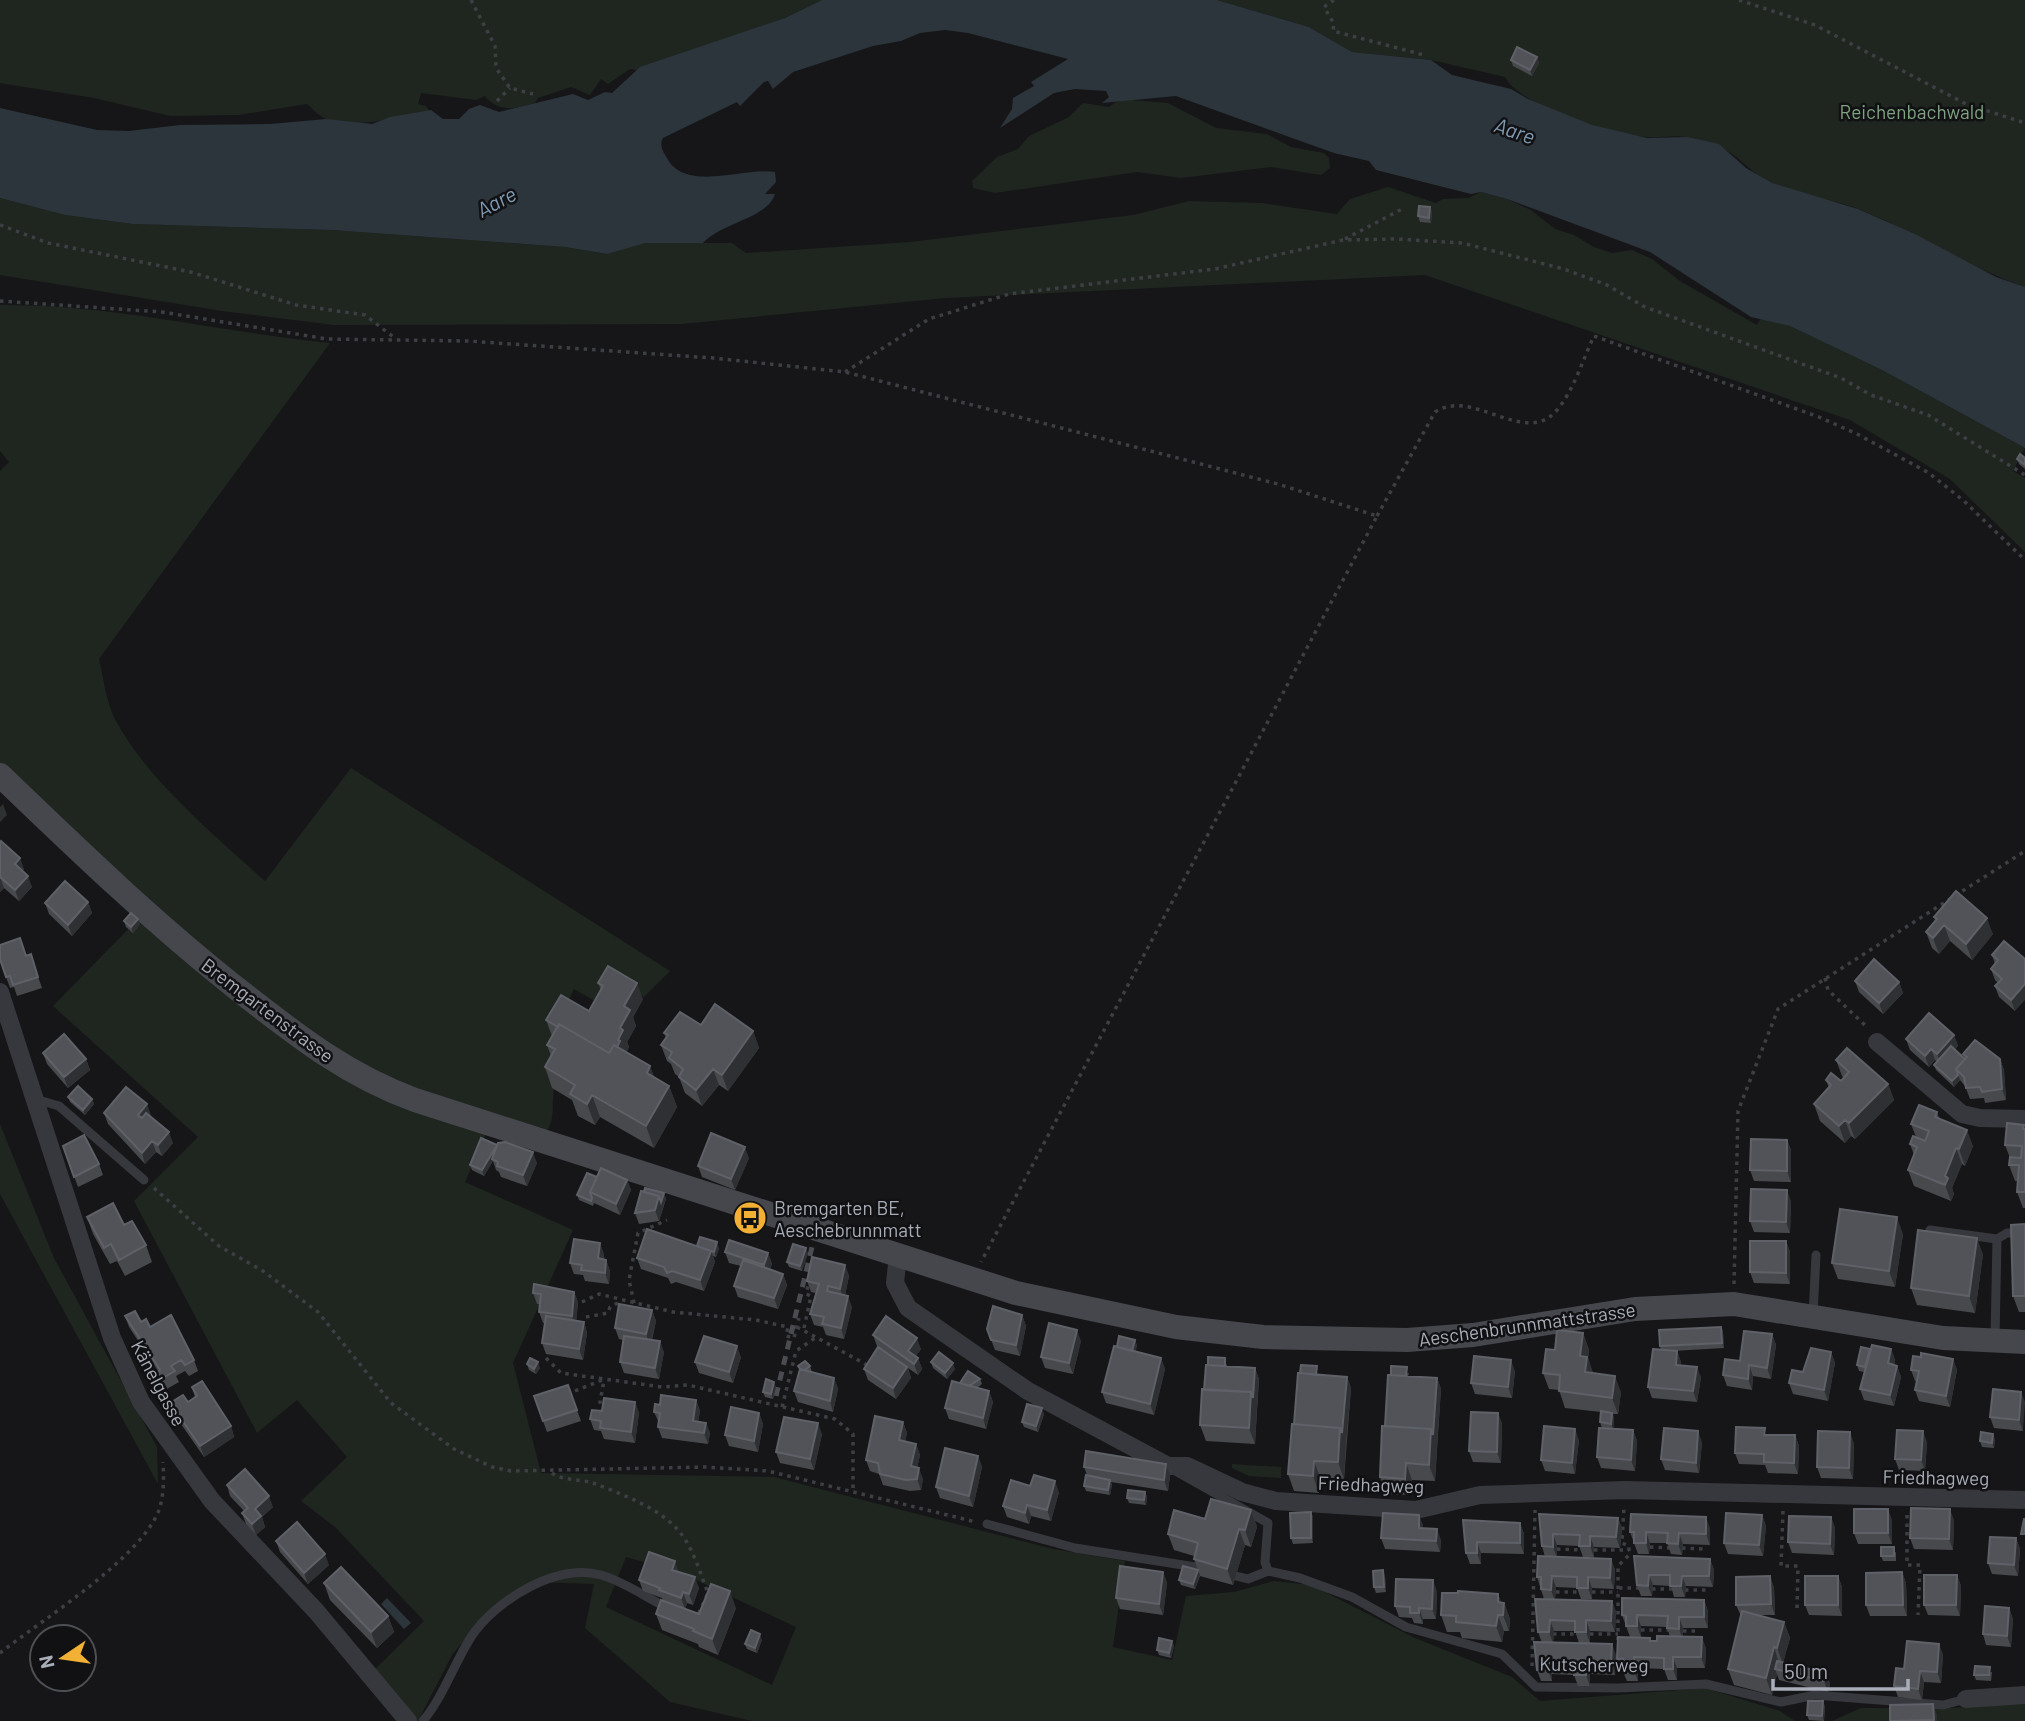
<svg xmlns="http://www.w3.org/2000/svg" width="2025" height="1721" font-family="Barlow,sans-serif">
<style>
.green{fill:#1e261f;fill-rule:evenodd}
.water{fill:#2c353c}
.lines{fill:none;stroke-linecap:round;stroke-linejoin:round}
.path{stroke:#3d3f44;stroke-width:3.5;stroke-dasharray:3.5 5;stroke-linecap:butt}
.lane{stroke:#37383d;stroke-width:9}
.street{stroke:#37383d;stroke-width:18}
.secondary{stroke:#45474d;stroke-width:24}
.rail{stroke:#4a4c52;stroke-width:5;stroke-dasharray:9 7;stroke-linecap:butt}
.wall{fill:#47494d}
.shaded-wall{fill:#2f3033}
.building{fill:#525359;stroke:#5f6168;stroke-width:2}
.labels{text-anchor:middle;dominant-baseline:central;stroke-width:5;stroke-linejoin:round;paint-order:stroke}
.park-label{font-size:19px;fill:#7fa381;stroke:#111113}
.street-label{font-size:19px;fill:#a8adb8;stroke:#111113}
.poi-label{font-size:19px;fill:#a8adb8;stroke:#111113;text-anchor:start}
.water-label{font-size:21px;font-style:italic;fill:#7f9bb3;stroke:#111113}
</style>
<rect width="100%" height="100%" fill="#161618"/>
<path class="green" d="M0,0H822L785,18L636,70L630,69L608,84L601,79L590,95L571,87L538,98L535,103C516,109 499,113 485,96L476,100L421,93L418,104L426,106L429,111C401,115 350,132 324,118C318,115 312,108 307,104L239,115L170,116L94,98L0,83Z
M1217,0H2025V287C1968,267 1917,233 1861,210C1832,198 1797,196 1769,182C1755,175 1747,165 1735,156C1725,148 1699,138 1686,137C1674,135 1661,138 1649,137C1615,137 1520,106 1505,77L1431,60L1352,52L1309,27Z
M1121,99L1168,103L1216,128L1267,134L1291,147L1324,153L1329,158L1330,168L1321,175L1271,167L1181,178L1137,172L995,193L973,188L972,181L997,157L1018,149L1029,136L1069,117L1083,103L1109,107Z
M1388,187L1436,203L1443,199L1468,198L1481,192L1507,199L1531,210L1555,229L1574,235L1594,247L1612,253L1632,250L1652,259L1680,281L1757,325L1761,318L1790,326L1882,370L2025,448L2013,471L2025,478V552L1950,479L1850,420L1425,275L946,298L682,324L334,325L222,311L0,275V198L65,215L133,224L332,230L565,247L606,254L646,243H732L746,253L910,242L1133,215L1189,201L1262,203L1337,214L1350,199Z
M0,305C113,304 218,332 330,343L99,659C104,680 106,702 116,721C147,779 216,837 265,881L351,768L670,971L644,997L614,982L600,1004L574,989L552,1037L561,1071C546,1098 559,1111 547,1131L364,1071L211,959L0,766V471L9,462L0,451Z
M139,918L299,1045L487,1131L465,1182L573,1230L513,1363L541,1473L774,1477L1053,1549L1125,1561L1113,1647L1172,1660L1186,1596L1234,1592L1274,1581L1311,1585L1415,1638L1512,1677L1540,1701L1705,1688L1780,1711L1795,1721H752L670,1702L585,1628L594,1584L535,1582L490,1609L452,1655L418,1721H409L368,1676L424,1621L335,1527L301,1501L347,1457L297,1400L257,1433L134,1201L198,1137L53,1006ZM626,1557L679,1572L796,1627L772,1685L606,1607Z
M0,1124L54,1258L157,1447L158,1484L0,1194Z
M1232,1464L1281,1467V1478L1249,1476L1232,1468Z
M2025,1702V1721H1832L1861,1708H1953Z"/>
<path class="water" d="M822,0H1217L1309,27L1352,52L1431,60L1452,75L1511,89L1528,99L1592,125L1647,138L1688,137L1719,144L1746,168L1772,183L1858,209L1917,235L1996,277L2025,287V448L1882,370L1790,326L1751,317L1650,252L1507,199L1481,192L1471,194L1376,170L1369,161L1334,153L1176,96L1102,103L1109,97L1106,91L1075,89L1054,93L1000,128L1012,109L1013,98L1034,86L1031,82L1068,59L968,33L945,30L920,33L901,41L873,46L793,72L773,89L768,81L764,82L740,106L737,102L663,138C659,146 663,151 667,158C685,193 745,167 775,172L776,182L765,194H775C768,218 721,223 703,243H646L607,254L565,247L332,230L133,224L65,215L0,198V108L97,130L129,131L180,125L270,124L326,119L372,124L390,117L431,110L443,119H459L469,109L480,105L499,112L573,94L588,100L605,92L612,93L640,67L785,18Z
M387,1598L411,1623L404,1629L381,1604Z"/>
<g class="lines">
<path class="path" d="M471,0L495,46L496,68L510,88L533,94
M1334,0L1324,7L1334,24L1333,31L1424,55
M1739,0L1815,25L1966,104L2025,123
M497,101L510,88
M0,225L48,243L191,272L296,305L365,315L396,339
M1345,239L1404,208
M0,301L162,312L327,339L468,341L713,358L845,372L1278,484L1377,516L981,1262
M845,372L929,319L1009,294L1215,269L1343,240L1397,239L1462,243L1564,269L1607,285L1645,307L1841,378L1871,395L1928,415L2025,475
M1377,516L1435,412C1473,387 1525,448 1557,410C1574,390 1583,359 1594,336L1819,417L1857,434L1929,473L1964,501L2025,560
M1825,978L1828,990L1868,1028
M154,1188L219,1246L263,1271L318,1312L391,1403L454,1449L492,1467L511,1471L705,1467L768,1471L976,1522
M1734,1284L1738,1111L1778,1009L2025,851
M582,1302L599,1294L673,1312L756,1320L788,1327L786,1336L794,1338L799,1318
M634,1303L629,1280L638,1233L667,1220
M586,1317L608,1313L610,1307L620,1302
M797,1327L869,1366
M804,1328L811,1296L806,1294L809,1282
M546,1358L561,1373L662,1387L688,1385L835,1419L853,1434V1491
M575,1391L602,1380
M782,1407L796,1351L815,1338
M603,1412L600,1402L604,1380
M552,1473C563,1481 581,1479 593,1483C621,1494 658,1507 678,1530C693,1547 700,1573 708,1593L697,1617
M1783,1511L1781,1566H1798L1797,1608
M1907,1515V1565H1920L1918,1615
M1650,1547L1672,1548
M1682,1548L1703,1549
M1557,1549L1583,1550
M1594,1550H1629
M1619,1588H1641
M1652,1589H1675
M1685,1590H1706
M1556,1592H1581
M1592,1592H1618
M1641,1630H1671
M1683,1631H1698
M1553,1634H1579
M1590,1634H1618
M1618,1640V1566L1629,1555V1546L1622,1543L1624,1506
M0,1653C42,1620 141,1558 159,1510C164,1495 164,1479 163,1462
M1618,1659V1675
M1532,1666L1535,1510"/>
<path class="lane" d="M35,1099L59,1106L144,1180
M1930,1230L1997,1239L1995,1339
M1997,1239L2007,1233H2025
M1813,1315L1816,1255
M1172,1469L1268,1523L1265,1562L1268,1571L1300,1578L1352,1597L1406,1627L1502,1654L1536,1687L1618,1688L1706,1684L1781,1702L1815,1695L1943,1705L1966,1699
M987,1524L1075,1548L1202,1568
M1236,1576L1248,1579L1268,1571
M423,1721C443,1697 454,1664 471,1637C495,1601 555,1563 601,1575C623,1581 647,1598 668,1608"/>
<path class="street" d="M0,992L112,1338L141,1402L212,1501L316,1611L408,1721
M1877,1042L1962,1114L1980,1118L2025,1119
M898,1255L895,1283L908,1308L1028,1391L1168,1466H1187L1242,1492L1276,1501L1416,1510L1480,1495L1625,1490L2025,1500
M1966,1699L2025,1695"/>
<path class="secondary" d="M0,775C79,851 158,927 245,995C300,1038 349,1076 415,1100L1016,1293L1176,1327L1263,1337L1407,1340L1473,1335L1635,1309L1734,1304L1943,1338L2025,1342"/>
<path class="rail" d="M776,1396L813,1243"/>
</g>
<path class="wall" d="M1537,57L1539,63L1532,76L1513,66L1511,60Z
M1430,207L1432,212L1431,223L1420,222L1418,216Z
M2025,458V469L2019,464L2017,459Z
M0,842L24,869L22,871L32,887L19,901L4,888L0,892Z
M88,902L92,913L72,936L49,914L45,903Z
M1934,917L1993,934L1972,960L1950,941L1939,954L1932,948L1926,932L1935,920Z
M124,921L140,924L133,933L126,927Z
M26,955L34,965L42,988L17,996L14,987L10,988L6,977Z
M1992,955L2025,959L2015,1011L1999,997L1995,986L1998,983L1995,980L1991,969L1995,964Z
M1855,981L1899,982L1903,993L1883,1014L1859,992Z
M598,983L643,999L633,1017L636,1026L627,1042L629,1047L626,1052L650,1066L654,1077L669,1086L677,1107L654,1148L600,1117L595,1125L578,1116L572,1100L552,1088L545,1067L551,1056L547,1045L552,1036L546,1020L589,1011L601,990Z
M701,1025L753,1031L759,1048L728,1091L719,1085L702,1106L685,1093L679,1077L675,1074L671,1064L667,1061L661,1045L666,1038L664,1033Z
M1954,1035L1958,1046L1955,1049L1965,1059L1963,1054L2000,1059L2004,1070L2006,1100L1985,1103L1984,1098L1970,1099L1965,1086L1960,1080L1954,1087L1936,1070L1934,1065L1937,1062L1935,1060L1929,1067L1910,1050L1906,1039Z
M43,1053L86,1059L90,1070L68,1088L47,1064Z
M1836,1060L1888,1084L1894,1100L1855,1139L1851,1136L1845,1143L1820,1121L1814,1104L1829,1088L1826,1080L1841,1081L1844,1078L1842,1076Z
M68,1097L92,1099L94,1104L85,1115L70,1102Z
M147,1104L150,1116L173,1143L162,1156L156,1152L145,1164L108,1124L104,1113Z
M1937,1112L1939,1118L1973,1146L1965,1166L1962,1164L1952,1188L1954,1194L1951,1201L1914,1186L1908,1170L1914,1155L1910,1144L1916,1137L1911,1124Z
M2025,1128V1208H2023L2017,1192L2018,1181H2015L2009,1165L2010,1158L2005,1145Z
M481,1138L537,1163L527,1186L501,1177L499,1172L496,1170L493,1161L484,1176L472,1170L470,1165Z
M1787,1140L1791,1150V1182L1754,1181L1750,1170Z
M63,1146L99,1164L103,1175L78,1187Z
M749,1158L735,1190L702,1177L698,1166Z
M597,1177L627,1180L631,1190L620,1215L594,1203L593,1206L579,1200L577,1195Z
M664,1193L666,1199L659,1221L639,1224L635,1213Z
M1791,1201L1790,1233L1754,1232L1750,1221Z
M87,1217L124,1225L146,1245L152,1262L125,1276L117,1261L110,1264L93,1234Z
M2025,1224V1312H2019L2013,1296Z
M1903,1234L1895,1287L1838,1279L1832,1263Z
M1786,1241L1790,1252V1284L1754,1283L1750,1272Z
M697,1246L719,1248L716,1257L713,1256L715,1262L704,1291L676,1282L671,1284L668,1278L641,1269L637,1258Z
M725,1252L768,1253L772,1264L770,1269L783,1274L787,1285L778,1309L738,1297L734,1286L741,1266L729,1263Z
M808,1253L802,1271L789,1267L787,1262Z
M604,1254V1259L606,1260L610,1271L609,1284L585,1281L583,1275L574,1274L570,1263Z
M1983,1254L1975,1313L1917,1305L1911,1288Z
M845,1265L849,1276L845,1295L852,1307L844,1339L826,1335L823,1327L814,1325L810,1314L816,1293L811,1292L807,1281Z
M574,1292L578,1302L576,1321L584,1322L587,1333L583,1360L546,1354L542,1343L545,1323H543L539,1312L540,1304H537L533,1293Z
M652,1310L656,1321L652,1340L664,1352L659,1379L624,1373L620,1362L623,1340L619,1339L615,1328Z
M1022,1315L1026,1326L1020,1356L995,1350L987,1329Z
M125,1316L150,1327L194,1360L198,1371L189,1376L185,1371L176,1376L179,1382L165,1390L161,1383L157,1372L158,1371L129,1327Z
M1721,1327L1723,1332L1724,1348L1673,1351H1677L1681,1362V1365L1701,1377L1697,1402L1652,1398L1648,1387L1661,1350L1660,1346Z
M1583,1333L1589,1350L1588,1358L1593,1373L1621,1392L1618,1414H1613L1614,1418L1613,1429L1633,1430L1637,1441L1635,1471L1601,1468L1597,1457L1602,1428L1600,1422L1601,1412L1565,1408L1559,1390L1549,1389L1543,1373L1555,1350Z
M1772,1334L1776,1345L1771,1379L1753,1376L1752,1390L1727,1386L1723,1375Z
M873,1335L921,1349L915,1357L918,1358L922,1369L918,1375L908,1368L911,1378L896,1399L868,1380L864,1369L898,1361L877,1346Z
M1135,1340L1137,1346L1135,1352L1161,1358L1165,1369L1154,1415L1106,1403L1102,1392L1117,1347Z
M1081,1341L1073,1374L1045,1368L1041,1357Z
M1870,1349H1891L1895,1360L1894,1365L1897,1366L1901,1377L1894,1406L1864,1400L1860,1389L1864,1372L1859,1371L1857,1365Z
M1831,1352L1835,1363L1828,1401L1793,1394L1789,1383Z
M741,1357L733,1383L699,1373L695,1362Z
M1921,1357L1953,1359L1957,1370L1950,1407L1919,1401L1915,1390L1917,1381H1915L1911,1370Z
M931,1362L955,1369L947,1379L933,1368Z
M527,1364L540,1368L536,1374L529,1370Z
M1227,1364V1366L1255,1368L1259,1379L1255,1444L1206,1441L1200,1425L1204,1390Z
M798,1366H810L812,1372L834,1378L838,1389L833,1412L798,1402L794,1391L800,1369Z
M1515,1371L1512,1398L1475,1394L1471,1383Z
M1319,1372L1318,1375L1347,1377L1351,1388L1344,1479L1320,1477L1319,1493L1294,1491L1288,1474L1294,1424Z
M1409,1373L1408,1376L1437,1378L1441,1389L1435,1481L1412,1480L1411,1495L1386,1494L1380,1477L1391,1375Z
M980,1379L982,1384L977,1388L989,1391L993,1402L986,1429L949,1419L945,1408L961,1384Z
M568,1385L581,1421L547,1432L534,1396Z
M192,1387L231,1426L234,1437L204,1457L174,1414L170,1403L188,1402L195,1397Z
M776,1387L773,1399L765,1397L763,1392Z
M2021,1392L2023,1431L1994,1428L1990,1417Z
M696,1400L700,1411L698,1421L706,1423L710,1433L708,1444L662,1438L658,1427L659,1423L654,1412L660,1405Z
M635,1402L639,1413L635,1443L604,1439L601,1431L594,1430L590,1419L602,1411Z
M759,1413L763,1424L758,1452L729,1446L725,1435Z
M1498,1413L1502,1424L1501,1463L1473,1462L1469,1451Z
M1044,1414L1038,1432L1024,1427L1022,1422Z
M903,1422L907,1433L905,1441L916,1444L920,1455L917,1468L923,1479L921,1490L910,1491L883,1485L879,1474L870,1471L866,1460Z
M822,1434L814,1470L780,1463L776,1452Z
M1767,1435H1795L1799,1446L1798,1474L1768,1473L1765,1465L1739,1464L1735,1453Z
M1995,1439L1994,1448L1982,1447L1980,1441Z
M1579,1440L1575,1474L1545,1471L1541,1460Z
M1702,1442L1699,1473L1665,1470L1661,1459Z
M1927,1442L1925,1471L1899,1470L1895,1459Z
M1854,1443L1853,1479L1821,1478L1817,1467Z
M978,1456L982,1467L973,1507L940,1498L936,1487Z
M1084,1467L1170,1475L1168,1491L1111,1482L1112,1485L1110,1495L1086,1491L1084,1486L1087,1475Z
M227,1485L273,1507L262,1517L265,1527L256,1535L246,1524L242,1513L244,1511L230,1496Z
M1030,1486L1059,1492L1051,1521L1031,1516L1029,1524L1007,1517L1003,1506Z
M1145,1492L1147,1497L1146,1505L1129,1503L1127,1498Z
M1251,1510L1257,1527L1251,1547L1245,1545L1233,1585L1200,1576L1195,1589L1181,1585L1179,1580L1198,1570L1194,1559V1556L1174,1550L1168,1534L1205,1519Z
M1311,1512L1313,1517V1543L1293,1544L1291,1538Z
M1539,1514L1618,1518L1622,1528L1620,1548L1594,1547V1557H1583L1579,1546L1557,1545V1557L1611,1559L1615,1570L1614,1589L1592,1588V1599H1581L1577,1588L1556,1587L1555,1599L1612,1601L1616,1612L1615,1632L1590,1631V1643H1579L1575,1631H1554L1553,1643L1616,1655L1615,1675L1590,1674V1686H1578L1574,1675L1552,1674V1681H1541L1537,1670L1542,1643L1538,1632L1544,1599L1537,1577L1545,1557L1542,1546Z
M1762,1515L1766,1526L1763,1556L1728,1554L1724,1543Z
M1831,1517L1835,1528L1834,1555L1792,1553L1788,1542Z
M1463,1520L1520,1523L1524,1534V1554L1481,1553V1564H1470L1466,1553Z
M1892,1520V1544H1858L1854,1533Z
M1954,1520L1953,1550L1914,1549L1910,1538Z
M1423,1525V1528L1441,1540L1440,1552L1385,1549L1381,1538Z
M1710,1528V1545L1683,1544L1682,1555L1671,1554L1667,1543H1650L1649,1554H1638L1630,1532Z
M2016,1538L2020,1549L2018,1576L1992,1574L1988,1563Z
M276,1541L329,1565L308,1584L280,1552Z
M1896,1552V1561H1883L1881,1556Z
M1634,1556L1710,1559L1714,1570L1713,1587L1686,1586L1685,1597H1674L1671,1586L1653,1585L1652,1596H1641L1637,1585Z
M679,1572L699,1588L693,1605L687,1603L685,1609L699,1614L736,1608L718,1655L699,1647L698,1644L662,1630L656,1614L663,1601L662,1598L643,1591L639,1580Z
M1163,1572L1167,1583L1163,1615L1120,1609L1116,1598Z
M1902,1572L1906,1583L1907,1616H1870L1866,1605Z
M1957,1575L1961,1586L1960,1616L1928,1615L1924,1605Z
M1385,1576L1386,1592L1376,1593L1374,1587Z
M1838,1576L1842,1587V1616L1809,1615L1805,1605Z
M324,1583L388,1616L394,1632L377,1648L330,1600Z
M1774,1587L1775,1615H1758L1784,1622L1790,1638L1783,1662L1826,1673L1830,1684L1828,1692L1779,1680L1777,1674L1772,1695L1734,1685L1728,1669L1741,1616L1736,1605Z
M1437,1591L1436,1619H1423V1624L1414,1623L1412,1618L1399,1617L1395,1606Z
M1498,1594L1501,1603H1504L1510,1619L1509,1631H1504L1502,1642L1462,1638L1460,1632H1447L1441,1615Z
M1704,1600L1708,1611V1628H1683V1637L1706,1648L1705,1668H1677V1680H1668L1664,1669L1638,1668V1681H1627L1617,1659L1650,1638L1651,1641H1657L1670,1637L1667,1627L1641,1626V1637H1630L1622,1615Z
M2009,1608L2013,1619L2011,1647L1986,1645L1983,1634Z
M762,1640L757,1653L747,1649L745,1644Z
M1172,1641L1174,1646L1171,1658L1159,1655L1157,1650Z
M1943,1654L1941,1683L1924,1682L1922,1700L1898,1697L1894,1686L1904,1669Z
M1992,1672L1991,1681L1976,1680L1974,1675Z
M1823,1701L1825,1707L1824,1721L1809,1720L1807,1715Z"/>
<path class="shaded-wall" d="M1537,57L1539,63L1532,76L1530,70Z
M1430,207L1432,212L1431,223L1429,218Z
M3,804L7,815L0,822V807Z
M20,858L24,869L19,875L15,864Z
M28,876L32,887L19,901L15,890Z
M0,877L4,888L0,892Z
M88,902L92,913L72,936L68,925Z
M1987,918L1993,934L1972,960L1966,944Z
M138,919L140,924L133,933L131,927Z
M1944,925L1950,941L1939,954L1933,938Z
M1899,982L1903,993L1883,1014L1879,1003Z
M637,983L643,999L633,1017L636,1026L627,1042L629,1047L617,1074L618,1040L624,1006Z
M2025,984V1000L2015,1011L2011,1000Z
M753,1031L759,1048L728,1091L722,1075Z
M1954,1035L1958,1046L1941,1065L1937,1054Z
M1931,1049L1935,1060L1929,1067L1925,1056Z
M86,1059L90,1070L68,1088L64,1077Z
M2000,1059L2004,1070L2006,1100L2002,1089Z
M650,1066L658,1088L647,1073Z
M713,1069L719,1085L702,1106L696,1090Z
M1958,1075L1960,1080L1954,1087L1952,1081Z
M1888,1084L1894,1100L1855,1139L1849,1123Z
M669,1086L677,1107L654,1148L646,1126Z
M592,1095L600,1117L595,1125L587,1104Z
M92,1099L94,1104L85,1115L83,1110Z
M147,1104L151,1115L142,1126L138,1115Z
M1845,1120L1851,1136L1845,1143L1839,1126Z
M1967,1130L1973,1146L1965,1166L1959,1149Z
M169,1132L173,1143L162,1156L158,1145Z
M1787,1140L1791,1150V1182L1787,1171Z
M152,1141L156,1152L145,1164L142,1153Z
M497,1145L499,1150L492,1159L493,1161L484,1176L482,1170Z
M745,1147L749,1158L735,1190L731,1179Z
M1956,1148L1962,1164L1952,1188L1954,1194L1951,1201L1945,1185V1176Z
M533,1152L537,1163L527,1186L523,1175Z
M627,1180L631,1190L620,1215L616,1204Z
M1787,1190L1791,1201L1790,1233L1786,1222Z
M664,1193L666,1199L663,1207L661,1202Z
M659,1196L663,1207L659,1221L655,1210Z
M1897,1217L1903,1234L1895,1287L1889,1271Z
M1977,1238L1983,1254L1975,1313L1969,1296Z
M1786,1241L1790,1252V1284L1786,1273Z
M717,1242L719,1248L716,1257L714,1252Z
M600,1243L604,1254L602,1269L598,1258Z
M806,1248L808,1253L802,1271L800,1266Z
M711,1251L715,1262L704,1291L700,1280Z
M768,1253L772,1264L768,1276L764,1265Z
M606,1260L610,1271L609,1284L605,1273Z
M845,1265L849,1276L844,1300L840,1289Z
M783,1274L787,1285L778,1309L774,1298Z
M574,1292L578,1302L576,1327L572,1316Z
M848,1296L852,1307L844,1339L841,1328Z
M652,1310L656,1321L650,1345L646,1334Z
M1022,1315L1026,1326L1020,1356L1016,1345Z
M584,1322L587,1333L583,1360L579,1349Z
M1721,1327L1723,1332L1724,1348L1722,1343Z
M1077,1330L1081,1341L1073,1374L1069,1363Z
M1583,1333L1589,1350L1588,1358L1593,1373L1591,1389L1580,1356Z
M1772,1334L1776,1345L1771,1379L1767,1368Z
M917,1338L921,1349L912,1362L908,1351Z
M1135,1340L1137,1346L1133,1361L1131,1356Z
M660,1341L664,1352L659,1379L655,1368Z
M737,1346L741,1357L733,1383L729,1372Z
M1891,1349L1895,1360L1892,1374L1888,1363Z
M1677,1351L1681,1362L1680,1376L1676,1365Z
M1831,1352L1835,1363L1828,1401L1824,1390Z
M918,1358L922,1369L918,1375L914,1364Z
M1161,1358L1165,1369L1154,1415L1150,1404Z
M1953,1359L1957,1370L1950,1407L1946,1396Z
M1511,1360L1515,1371L1512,1398L1508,1387Z
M538,1362L540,1368L536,1374L534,1369Z
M953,1363L955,1369L947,1379L945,1373Z
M1749,1365L1753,1376L1752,1390L1748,1379Z
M1897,1366L1901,1377L1894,1406L1890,1395Z
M907,1367L911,1378L896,1399L893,1388Z
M1697,1367L1701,1377L1697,1402L1693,1391Z
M1255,1368L1259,1379L1257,1409L1253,1398Z
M1615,1376L1621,1392L1618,1414L1612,1398Z
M1347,1377L1351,1388L1346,1444L1342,1433Z
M834,1378L838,1389L833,1412L830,1401Z
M1437,1378L1441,1389L1437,1446L1433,1435Z
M774,1382L776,1387L773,1399L771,1394Z
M989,1391L993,1402L986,1429L983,1418Z
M1251,1392L1257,1409L1255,1444L1249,1428Z
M2021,1392L2025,1402L2023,1431L2019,1420Z
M696,1400L700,1411L697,1432L693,1421Z
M635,1402L639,1413L635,1443L631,1432Z
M1042,1408L1044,1414L1038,1432L1036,1426Z
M759,1413L763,1424L758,1452L754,1441Z
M1498,1413L1502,1424L1501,1463L1497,1452Z
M1612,1413L1614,1418L1613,1429L1611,1424Z
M903,1422L907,1433L903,1451L899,1440Z
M706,1423L710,1433L708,1444L704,1433Z
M818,1423L822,1434L814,1470L810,1459Z
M231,1426L234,1437L204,1457L200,1446Z
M1340,1428L1346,1444L1344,1479L1338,1462Z
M1431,1429L1437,1446L1435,1481L1429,1465Z
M1575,1429L1579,1440L1575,1474L1572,1463Z
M1633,1430L1637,1441L1635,1471L1631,1460Z
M1698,1431L1702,1442L1699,1473L1696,1463Z
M1923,1431L1927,1442L1925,1471L1921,1460Z
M1850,1432L1854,1443L1853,1479L1849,1468Z
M1993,1434L1995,1439L1994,1448L1992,1443Z
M1795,1435L1799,1446L1798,1474L1794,1463Z
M916,1444L920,1455L915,1477L911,1466Z
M978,1456L982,1467L973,1507L969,1496Z
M1314,1461L1320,1477L1319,1493L1313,1476Z
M1406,1463L1412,1480L1411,1495L1405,1479Z
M1166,1464L1170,1475L1168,1491L1164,1480Z
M919,1468L923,1479L921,1490L917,1479Z
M1110,1480L1112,1485L1110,1495L1108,1490Z
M1055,1481L1059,1492L1051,1521L1047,1510Z
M1145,1492L1147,1497L1146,1505L1144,1500Z
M269,1496L273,1507L262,1517L265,1527L256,1535L252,1524L255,1509Z
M1027,1505L1031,1516L1029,1524L1025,1513Z
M1888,1509L1892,1520V1544L1888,1533Z
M1950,1509L1954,1520L1953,1550L1949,1539Z
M1251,1510L1257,1527L1251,1547L1245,1530Z
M1311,1512L1313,1517V1543L1311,1538Z
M1419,1515L1423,1525V1539L1419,1528Z
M1762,1515L1766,1526L1763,1556L1759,1545Z
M1706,1517L1710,1528V1545L1706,1534Z
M1831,1517L1835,1528L1834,1555L1830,1544Z
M1618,1518L1622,1528L1620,1548L1616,1537Z
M1520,1523L1524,1534V1554L1520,1543Z
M1239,1529L1245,1545L1233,1585L1227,1569Z
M1437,1529L1441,1540L1440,1552L1436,1541Z
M1646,1532L1650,1543L1649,1554L1646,1543Z
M1679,1533L1683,1544L1682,1555L1678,1544Z
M1553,1534L1557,1545V1558L1553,1547Z
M1590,1536L1594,1547V1557L1590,1546Z
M2016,1538L2020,1549L2018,1576L2014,1565Z
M1477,1542L1481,1553V1564L1477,1553Z
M325,1554L329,1565L308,1584L304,1573Z
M1611,1559L1615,1570L1614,1589L1610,1578Z
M1710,1559L1714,1570L1713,1587L1709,1576Z
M675,1561L679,1572L672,1570Z
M1198,1570L1200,1575L1195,1589L1193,1584Z
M1383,1570L1385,1576L1386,1592L1384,1587Z
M1163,1572L1167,1583L1163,1615L1159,1604Z
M1902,1572L1906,1583L1907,1616L1903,1605Z
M1649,1575L1653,1585L1652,1596L1648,1586Z
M1957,1575L1961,1586L1960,1616L1956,1605Z
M1552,1576L1556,1587L1555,1601L1551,1590Z
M1682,1576L1686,1586L1685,1597L1681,1586Z
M1770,1576L1774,1587L1775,1615L1771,1604Z
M1838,1576L1842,1587V1616L1838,1605Z
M695,1577L699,1588L693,1605L689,1594Z
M1588,1577L1592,1588V1599L1588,1588Z
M1433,1580L1437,1591L1436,1619L1432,1609Z
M730,1591L736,1608L718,1655L712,1639Z
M683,1592L687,1603L685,1609L681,1598Z
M1498,1594L1504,1609V1603L1510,1619L1509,1631L1498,1602Z
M1704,1600L1708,1611V1628L1704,1617Z
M1612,1601L1616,1612L1615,1632L1611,1621Z
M1419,1608L1423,1619V1624L1419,1613Z
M2009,1608L2013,1619L2011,1647L2007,1636Z
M1498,1615L1504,1631L1502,1642L1496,1626Z
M1637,1615L1641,1626V1637L1637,1626Z
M388,1616L394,1632L377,1648L371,1632Z
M1679,1617L1683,1628V1640L1679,1629Z
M1550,1620L1554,1631L1553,1643L1549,1632Z
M1586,1620L1590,1631V1643L1586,1632Z
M1784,1622L1790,1638L1783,1664L1777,1648Z
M760,1634L762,1640L757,1653L755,1648Z
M1702,1637L1706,1648L1705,1668L1701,1657Z
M1172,1641L1174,1646L1171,1658L1169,1653Z
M1612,1644L1616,1655L1615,1675L1611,1664Z
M1939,1644L1943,1654L1941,1683L1937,1672Z
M1774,1647L1779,1663L1775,1669L1777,1674L1772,1695L1766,1678Z
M1634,1657L1638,1668V1681L1634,1670Z
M1673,1657L1677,1668V1680L1673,1669Z
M1548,1663L1552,1674V1681L1548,1670Z
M1586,1663L1590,1674V1686L1586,1675Z
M1920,1671L1924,1682L1922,1700L1918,1689Z
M1826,1673L1830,1684L1828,1692L1824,1681Z
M1823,1701L1825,1707L1824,1721L1822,1716Z
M1933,1704L1937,1715V1721H1934Z"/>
<path class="building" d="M1517,47L1537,57L1530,70L1511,60Z
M1419,206L1430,207L1429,218L1418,216Z
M2020,454L2025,458V465L2017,459Z
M1,841L20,858L15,864L28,876L15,890L0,877V842Z
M65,881L88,902L68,925L45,903Z
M1956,891L1987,918L1966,944L1944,925L1933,938L1926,932L1937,919L1934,917Z
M131,913L138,919L131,927L124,921Z
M20,938L26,956L31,954L38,977L13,985L10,976L6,977L0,959V945Z
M2004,941L2025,959V984L2011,1000L1995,986L2002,979L1991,969L1998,960L1992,955Z
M1874,959L1899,982L1879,1003L1855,981Z
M608,966L637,983L624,1006L630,1010L620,1028L623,1030L618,1040L620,1041L617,1047L614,1045L609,1053L559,1024L558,1027L546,1020L561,995L589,1011L603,986L598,983Z
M715,1004L753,1031L722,1075L713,1069L696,1090L679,1077L683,1069L669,1058L672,1052L661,1045L668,1035L664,1033L680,1012L701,1025Z
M1929,1013L1954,1035L1937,1054L1931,1049L1925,1056L1906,1039Z
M559,1024L609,1053L614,1045L650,1066L647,1073L669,1086L646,1126L592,1095L587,1104L570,1094L575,1085L545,1067L555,1049L547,1045Z
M64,1034L86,1059L64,1077L43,1053Z
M1975,1040L2000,1059L2002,1089L1982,1092L1980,1087L1966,1088L1964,1077L1956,1069L1967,1057L1963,1054Z
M1951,1046L1965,1059L1956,1069L1958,1075L1952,1081L1934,1065Z
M1847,1048L1888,1084L1849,1123L1845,1120L1839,1126L1814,1104L1831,1085L1826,1080L1831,1073L1841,1081L1849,1072L1836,1060Z
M78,1086L92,1099L83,1110L68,1097Z
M126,1087L147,1104L138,1115L142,1118L146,1113L169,1132L158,1145L152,1141L142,1153L104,1113Z
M1919,1105L1937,1112L1935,1117L1967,1130L1959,1149L1956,1148L1945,1176L1948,1178L1945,1185L1908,1170L1917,1147L1910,1144L1913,1136L1925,1141L1929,1131L1911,1124Z
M2007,1123L2024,1125L2023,1129H2025V1192H2017L2019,1165H2009L2010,1157L2021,1158L2022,1146L2005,1145Z
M711,1133L745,1147L731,1179L698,1166Z
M84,1135L99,1164L74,1177L63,1146Z
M481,1138L497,1145L482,1170L470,1165Z
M1751,1139L1787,1140V1171L1750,1170Z
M505,1142L533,1152L523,1175L497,1166L498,1162L492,1159L498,1143Z
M601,1168L627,1180L616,1204L590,1192Z
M587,1173L597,1177L590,1192L592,1198L591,1201L577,1195Z
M645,1188L664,1193L661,1202L659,1196L644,1192Z
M1751,1189L1787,1190L1786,1222L1750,1221Z
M641,1191L659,1196L655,1210L635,1213Z
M113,1203L124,1225L132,1221L146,1245L119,1260L111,1244L104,1248L87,1217Z
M1840,1209L1897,1217L1889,1271L1832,1263Z
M2025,1224V1296H2013L2011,1225Z
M647,1229L711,1251L700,1280L672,1271L667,1273L664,1267L637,1258Z
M1918,1230L1977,1238L1969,1296L1911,1288Z
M700,1237L717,1242L714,1252L697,1246Z
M574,1239L600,1243L598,1258L606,1260L605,1273L581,1270L582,1265L570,1263Z
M729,1240L768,1253L764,1265L725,1252Z
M1750,1241H1786V1273L1750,1272Z
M793,1244L806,1248L800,1266L787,1262Z
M812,1257L845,1265L840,1289L828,1286L827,1291L848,1296L841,1328L822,1324L824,1317L810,1314L819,1284L807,1281Z
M743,1260L783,1274L774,1298L734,1286Z
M534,1284L574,1292L572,1316L539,1312L541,1294L533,1293Z
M619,1304L652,1310L646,1334L615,1328Z
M993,1306L1022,1315L1016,1345L991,1340L987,1329Z
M135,1311L141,1322L146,1319L150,1327L171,1315L194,1360L185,1365L181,1360L171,1366L175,1371L161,1379L157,1372L160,1370L125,1316Z
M546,1316L584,1322L579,1349L542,1343Z
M886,1316L917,1338L908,1351L918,1358L914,1364L873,1335Z
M1049,1323L1077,1330L1069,1363L1041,1357Z
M1721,1327L1722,1343L1660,1346L1659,1330Z
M1557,1330L1583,1333L1580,1356L1587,1357L1585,1372L1615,1376L1612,1398L1559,1391L1560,1375L1543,1373L1546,1349L1555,1350Z
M1744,1331L1772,1334L1767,1368L1749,1365L1748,1379L1723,1375L1725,1359L1740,1361Z
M624,1336L660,1341L655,1368L620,1362Z
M704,1336L737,1346L729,1372L695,1362Z
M1119,1336L1135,1340L1132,1351L1117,1347Z
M1872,1345L1891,1349L1888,1363L1897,1366L1890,1395L1860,1389Z
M1114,1346L1161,1358L1150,1404L1102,1392Z
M878,1347L907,1367L893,1388L864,1369Z
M1861,1347L1870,1349L1865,1367L1857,1365Z
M1811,1348L1831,1352L1824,1390L1789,1383L1792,1370L1803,1372Z
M1653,1349L1677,1351L1676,1365L1697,1367L1693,1391L1648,1387Z
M939,1352L953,1363L945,1373L931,1362Z
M1921,1353L1953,1359L1946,1396L1915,1390L1919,1371L1911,1370L1913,1356L1921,1357Z
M1474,1356L1511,1360L1508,1387L1471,1383Z
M1208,1357L1225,1358V1366L1208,1365Z
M530,1358L538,1362L534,1369L527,1364Z
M805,1361L810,1366L805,1370H801L798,1366Z
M1206,1365L1255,1368L1253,1398L1251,1392L1204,1390Z
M1301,1365L1317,1366L1316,1375L1300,1373Z
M1391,1366L1407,1367L1406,1376L1391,1375Z
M800,1369L834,1378L830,1401L794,1391Z
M968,1371L980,1379L969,1386L960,1383Z
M1298,1373L1347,1377L1342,1433L1340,1428L1294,1424Z
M1388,1375L1437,1378L1433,1435L1431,1429L1385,1426Z
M766,1379L774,1382L771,1394L763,1392Z
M202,1381L231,1426L200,1446L170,1403L183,1395L188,1402L197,1396L192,1387Z
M952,1381L989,1391L983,1418L945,1408Z
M568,1385L577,1410L543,1421L534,1396Z
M1202,1389L1251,1392L1249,1428L1200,1425Z
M1993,1389L2021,1392L2019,1420L1990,1417Z
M661,1395L696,1400L693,1421L706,1423L704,1433L658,1427L660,1413L654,1412L655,1404L660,1405Z
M604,1398L635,1402L631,1432L600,1428L601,1421L590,1419L592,1410L602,1411Z
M1027,1404L1042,1408L1036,1426L1022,1422Z
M731,1407L759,1413L754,1441L725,1435Z
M1601,1411L1612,1413L1611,1424L1600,1422Z
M1471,1412L1498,1413L1497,1452L1469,1451Z
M875,1416L903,1422L899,1440L916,1444L911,1466L919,1468L917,1479L906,1480L880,1474L878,1463L866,1460Z
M784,1417L818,1423L810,1459L776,1452Z
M1292,1424L1340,1428L1338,1462L1314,1461L1313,1476L1288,1474Z
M1382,1426L1431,1429L1429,1465L1406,1463L1405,1479L1380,1477Z
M1544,1426L1575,1429L1572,1463L1541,1460Z
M1736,1427L1765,1428L1764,1435H1795L1794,1463L1764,1462V1454L1735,1453Z
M1599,1428L1633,1430L1631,1460L1597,1457Z
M1664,1428L1698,1431L1696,1463L1661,1459Z
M1897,1430L1923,1431L1921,1460L1895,1459Z
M1818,1431L1850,1432L1849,1468L1817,1467Z
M1981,1432L1993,1434L1992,1443L1980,1441Z
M945,1448L978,1456L969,1496L936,1487Z
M1086,1451L1166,1464L1164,1480L1084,1467Z
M245,1469L269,1496L255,1509L261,1516L252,1524L242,1513L248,1508L227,1485Z
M1034,1475L1055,1481L1047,1510L1027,1505L1025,1513L1003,1506L1011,1480L1030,1486Z
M1086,1475L1110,1480L1108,1490L1084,1486Z
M1128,1490L1145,1492L1144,1500L1127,1498Z
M1211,1499L1251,1510L1245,1530L1239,1529L1227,1569L1194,1559L1198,1543L1168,1534L1174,1510L1205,1519Z
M1911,1508L1950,1509L1949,1539L1910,1538Z
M1854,1509H1888V1533H1854Z
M1311,1512V1538H1291L1290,1513Z
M1383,1513L1419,1515V1528L1437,1529L1436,1541L1381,1538Z
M1726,1513L1762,1515L1759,1545L1724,1543Z
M1539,1514L1618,1518L1616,1537L1590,1536V1546H1579L1580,1535L1553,1534V1547L1542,1546Z
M1631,1514L1706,1517V1534L1679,1533L1678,1544L1667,1543L1668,1533L1646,1532V1543H1634V1532H1630Z
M1789,1516L1831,1517L1830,1544L1788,1542Z
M2024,1519H2025V1534H2021Z
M1463,1520L1520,1523V1543L1477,1542V1553H1466Z
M297,1522L325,1554L304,1573L276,1541Z
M1990,1537L2016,1538L2014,1565L1988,1563Z
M1881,1547H1894V1556H1881Z
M649,1552L675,1561L672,1570L695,1577L689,1594L683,1592L681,1598L659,1590L660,1588L639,1580Z
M1538,1556L1611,1559L1610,1578L1588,1577V1588H1577V1577L1552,1576L1551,1590L1541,1589V1577H1537Z
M1634,1556L1710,1559L1709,1576H1682L1681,1586H1670V1575H1649L1648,1586L1637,1585Z
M1120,1566L1163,1572L1159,1604L1116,1598Z
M1183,1566L1198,1570L1193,1584L1179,1580Z
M341,1567L388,1616L371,1632L324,1583Z
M1383,1570L1384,1587H1374L1373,1571Z
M1902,1572L1903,1605H1866V1573Z
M1924,1575H1957L1956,1605H1924Z
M1770,1576L1771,1604L1736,1605V1577Z
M1805,1576H1838V1605H1805Z
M1396,1579L1433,1580L1432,1609L1419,1608V1613H1410V1607L1395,1606Z
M711,1584L730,1591L712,1639L693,1631L694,1629L656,1614L661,1600L699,1614Z
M1458,1591L1498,1594V1602L1504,1603L1503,1615H1498L1496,1626L1456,1622V1616L1441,1615L1442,1593H1458Z
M1622,1598L1704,1600V1617H1679V1629L1667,1628L1668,1616L1637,1615V1626H1626V1616L1622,1615Z
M1535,1599L1612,1601L1611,1621L1586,1620V1632H1575V1621L1550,1620L1549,1632H1538Z
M1985,1606L2009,1608L2007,1636L1983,1634Z
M1742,1611L1784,1622L1777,1648L1774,1647L1766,1678L1728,1669Z
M751,1630L760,1634L755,1648L745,1644Z
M1657,1636L1702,1637L1701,1657H1673V1669H1664V1658L1634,1657V1670H1623V1659H1617L1618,1637L1650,1638V1641H1657Z
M1159,1638L1172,1641L1169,1653L1157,1650Z
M1907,1641L1939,1644L1937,1672L1920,1671L1918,1689L1894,1686L1896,1668L1904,1669Z
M1534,1642L1612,1644L1611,1664L1586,1663V1675H1574V1664L1548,1663V1670H1537Z
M1777,1661L1826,1673L1824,1681L1775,1669Z
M1975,1666L1990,1667L1989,1675H1974Z
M1808,1701H1823L1822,1716L1807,1715Z
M1933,1704L1934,1720L1890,1721V1705Z"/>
<defs>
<symbol id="bus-disc" viewBox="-11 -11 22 22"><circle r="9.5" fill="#f2b134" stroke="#111113"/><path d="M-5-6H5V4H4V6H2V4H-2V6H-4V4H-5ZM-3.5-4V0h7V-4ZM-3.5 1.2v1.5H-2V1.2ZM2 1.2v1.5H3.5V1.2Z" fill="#111"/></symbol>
</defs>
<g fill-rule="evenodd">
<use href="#bus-disc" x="731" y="1199" width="38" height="38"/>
</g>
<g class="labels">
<g class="park-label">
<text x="1912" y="111">Reichenbachwald</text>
</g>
<g class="street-label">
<text transform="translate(268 1010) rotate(37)">Bremgartenstrasse</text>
<text transform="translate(1527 1324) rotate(-8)">Aeschenbrunnmattstrasse</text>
<text transform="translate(159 1383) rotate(62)">Känelgasse</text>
<text transform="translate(1936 1477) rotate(1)">Friedhagweg</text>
<text transform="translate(1371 1484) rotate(2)">Friedhagweg</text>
<text transform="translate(1594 1664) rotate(1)">Kutscherweg</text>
</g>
<g class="poi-label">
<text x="774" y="1207">Bremgarten BE,<tspan x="774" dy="22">Aeschebrunnmatt</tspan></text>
</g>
<g class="water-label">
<text transform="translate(1515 130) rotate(19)">Aare</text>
<text transform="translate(496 201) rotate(-28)">Aare</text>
</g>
</g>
<g transform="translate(63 1658) rotate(257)"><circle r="33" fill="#111113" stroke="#4d4f55" stroke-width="2"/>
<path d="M0-5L12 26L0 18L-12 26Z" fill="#f2b134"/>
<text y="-10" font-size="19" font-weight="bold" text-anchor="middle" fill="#a8adb8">N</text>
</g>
<path d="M1773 1679v10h135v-10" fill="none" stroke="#a8adb8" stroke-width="3.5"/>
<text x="1784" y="1679" font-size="21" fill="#a8adb8" stroke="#111113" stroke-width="5" paint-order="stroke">50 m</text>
</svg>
